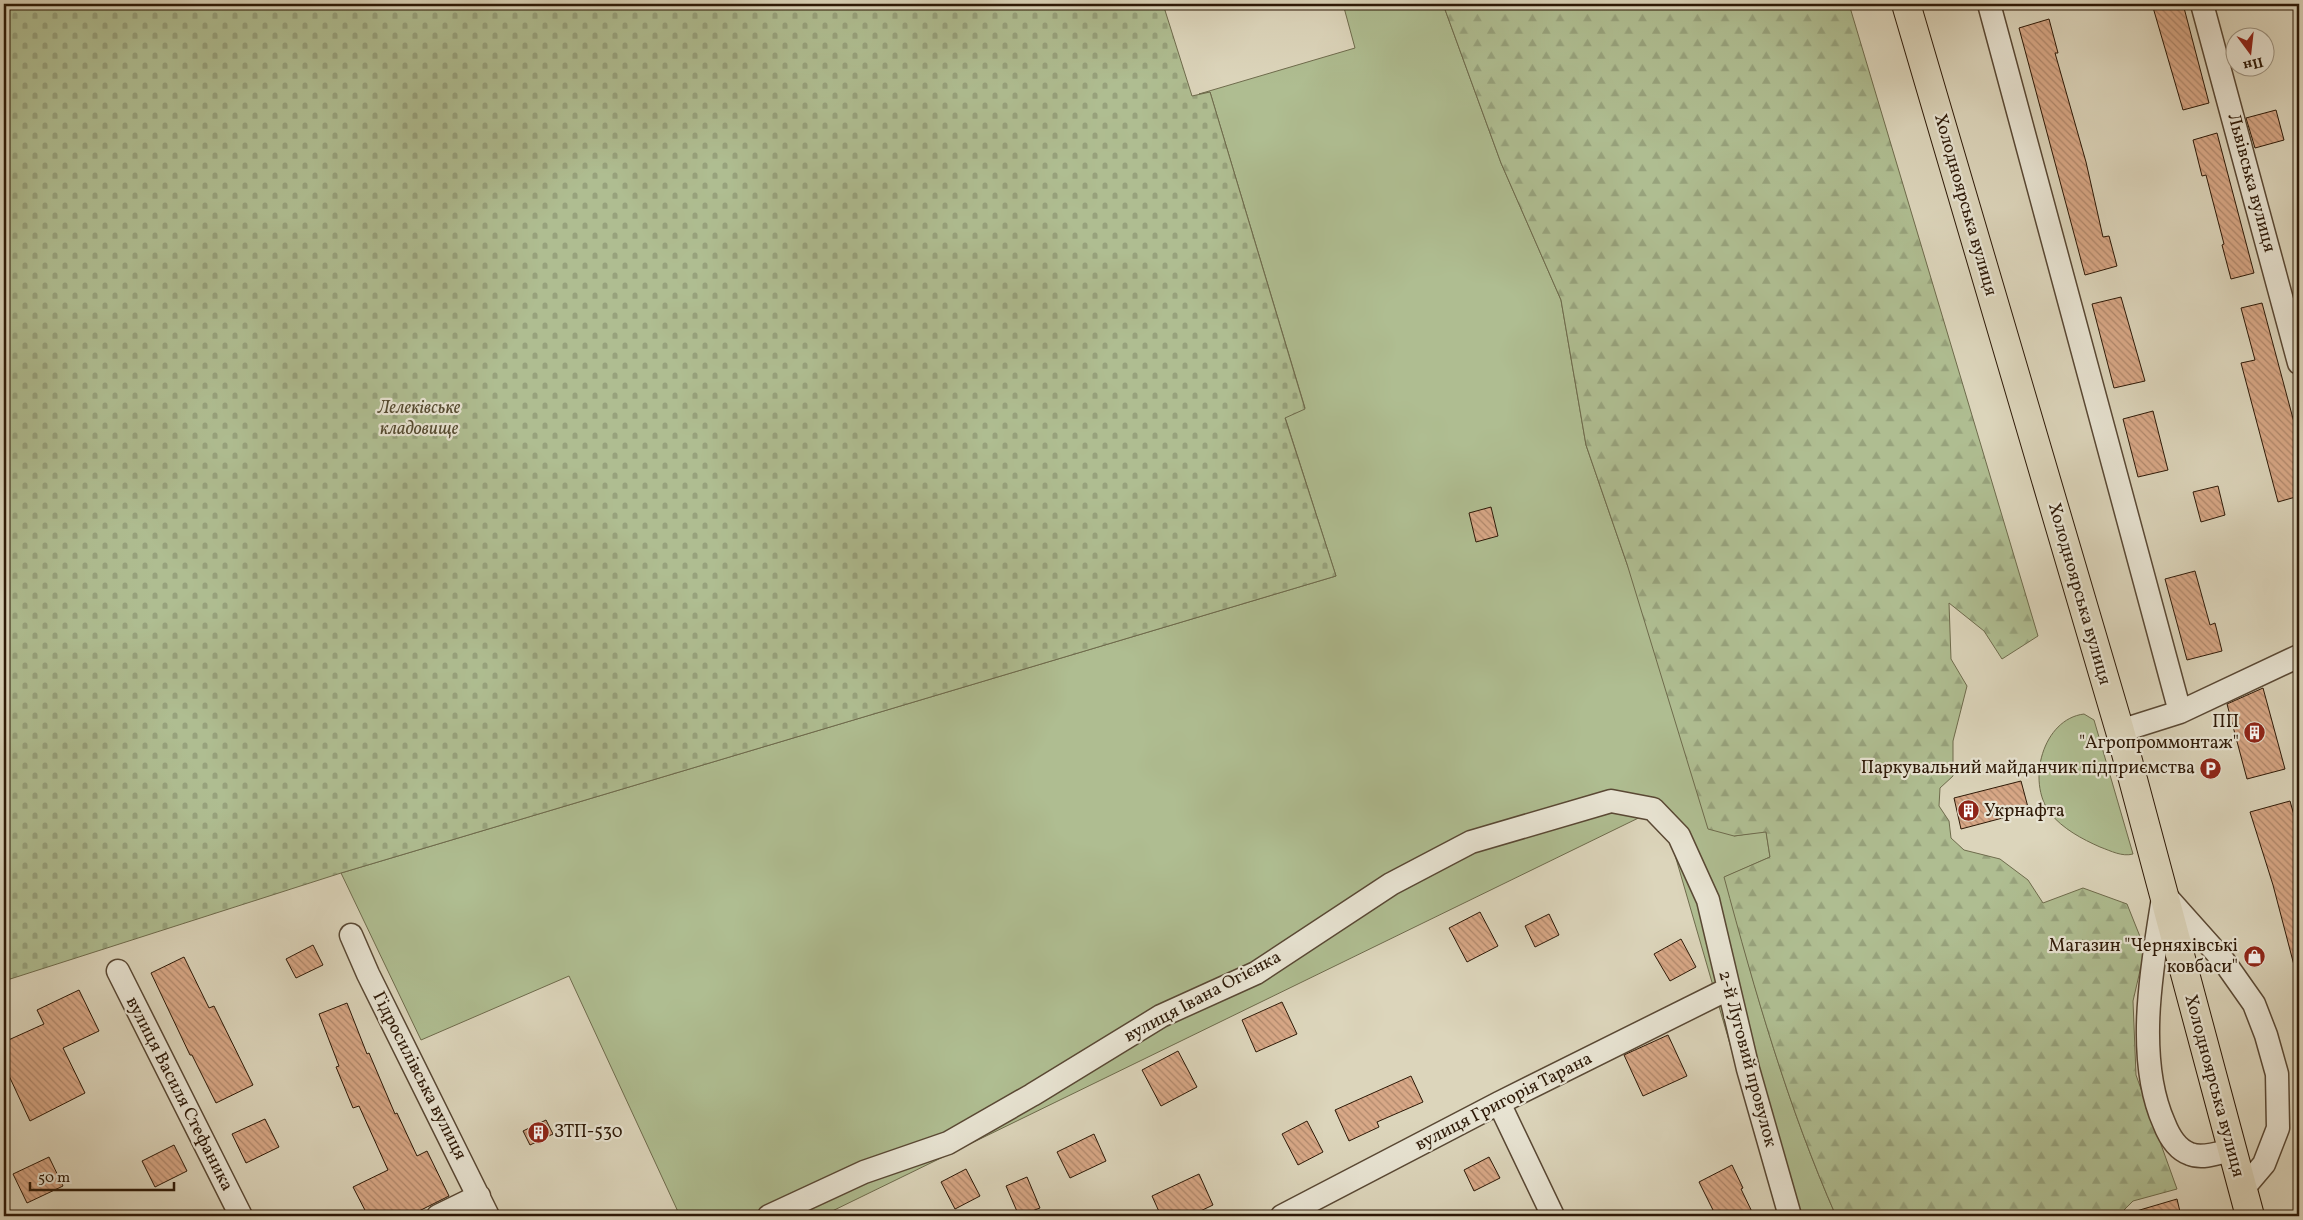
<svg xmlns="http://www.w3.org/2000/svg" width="2303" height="1220" font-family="Vollkorn,serif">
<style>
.green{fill:#afbd91;stroke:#6e6b4c}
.forest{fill:url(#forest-firs);stroke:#6e6b4c}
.cemetery{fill:url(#cemetery-stones);stroke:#6e6b4c}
.building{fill:url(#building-back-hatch);stroke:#2d1907}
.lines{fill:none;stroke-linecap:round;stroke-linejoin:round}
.minor-casing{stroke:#594834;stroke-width:25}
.primary-casing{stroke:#2d1907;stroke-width:30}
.minor{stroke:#e8e4d3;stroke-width:22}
.primary{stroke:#dcd5bb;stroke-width:28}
.labels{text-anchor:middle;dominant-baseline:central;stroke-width:4.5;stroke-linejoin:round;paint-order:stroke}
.street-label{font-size:18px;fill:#2d1907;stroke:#e8e4d3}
.park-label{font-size:18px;font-style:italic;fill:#544a30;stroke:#e8e4d3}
.poi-label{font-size:18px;fill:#2d1907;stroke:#e8e4d3;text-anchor:end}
</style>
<defs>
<pattern id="forest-firs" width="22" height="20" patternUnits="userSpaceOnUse" patternTransform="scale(1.25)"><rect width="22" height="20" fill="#afbd91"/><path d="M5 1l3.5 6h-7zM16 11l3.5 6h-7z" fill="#97a27c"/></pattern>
<pattern id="cemetery-stones" width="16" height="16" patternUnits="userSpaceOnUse" patternTransform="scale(1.25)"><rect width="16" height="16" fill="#afbd91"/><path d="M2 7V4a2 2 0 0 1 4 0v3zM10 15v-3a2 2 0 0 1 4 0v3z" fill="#97a27c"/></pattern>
<pattern id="building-back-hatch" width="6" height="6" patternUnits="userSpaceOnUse" patternTransform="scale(1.25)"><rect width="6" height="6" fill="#d8a887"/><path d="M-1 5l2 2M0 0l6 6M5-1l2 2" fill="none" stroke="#b0886c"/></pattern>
</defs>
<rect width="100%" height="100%" fill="#dcd5bb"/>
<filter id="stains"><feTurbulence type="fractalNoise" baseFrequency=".004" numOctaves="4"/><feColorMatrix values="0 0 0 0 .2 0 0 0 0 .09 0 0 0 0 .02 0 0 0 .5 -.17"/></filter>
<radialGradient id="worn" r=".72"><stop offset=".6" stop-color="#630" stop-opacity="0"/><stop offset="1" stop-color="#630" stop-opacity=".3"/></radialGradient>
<path class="green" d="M1343,4H1443L1501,163L1561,300L1586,445L1627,564L1734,836L1766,831L1770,857L1725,877C1755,992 1788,1107 1836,1216H1780L1661,807L822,1216H680L569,976L421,1040L341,873L1336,576L1285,417L1305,408L1210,92L1199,94L1355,48Z
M2084,714L2094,720L2133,854C2122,857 2111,851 2100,847C2082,839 2063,829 2050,813C2026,781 2043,719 2084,714Z"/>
<path class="forest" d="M1443,4H1849L2038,636L2002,659L1984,631L1949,603L1951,659L1967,686L1953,741V776L1940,788L1939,806L1949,821L1951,838L1964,850L2000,859L2028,880L2043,903L2083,888L2127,904L2145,949L2133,1001L2136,1075L2177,1189L2133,1201L2118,1216H1836C1788,1107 1755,992 1724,877L1770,857L1766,832L1734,836L1708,829L1627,564L1586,445L1561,300L1501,163Z"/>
<path class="cemetery" d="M4,4H1163L1192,96L1210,92L1305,409L1285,418L1336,576L341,873L4,981Z"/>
<path class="building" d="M2152,4H2183L2209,103L2183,110Z
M2049,19L2058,53H2055L2086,162L2103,237L2109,236L2117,266L2085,275L2019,28Z
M2276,110L2284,140L2255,148L2246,118Z
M2217,133L2254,273L2231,279L2222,245L2224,244L2206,175L2202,176L2193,140Z
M2121,297L2145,381L2114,388L2092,304Z
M2262,303L2299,441V496L2278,502L2241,363L2255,360L2241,308Z
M2153,411L2168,470L2138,477L2123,419Z
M2218,486L2225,515L2201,522L2193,492Z
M1491,507L1498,536L1476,542L1469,513Z
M2195,571L2210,625L2215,623L2222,651L2187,660L2165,579Z
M2263,688L2285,769L2247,779L2227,704Z
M2021,781L2029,811L1961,829L1954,798Z
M2290,801L2299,833V968L2295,969L2273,885L2250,812Z
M1480,912L1498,946L1467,962L1449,928Z
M1549,914L1559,935L1535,947L1525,926Z
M1681,939L1696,967L1670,981L1654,954Z
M313,945L323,965L296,978L286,959Z
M184,957L209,1008L214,1006L253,1085L216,1103L192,1055H190L151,973Z
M79,990L99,1031L63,1048L85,1093L30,1121L4,1065V1042L44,1024L37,1010Z
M1282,1002L1297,1034L1256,1052L1242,1020Z
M347,1003L367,1054L369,1053L395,1114L397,1113L417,1156L427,1151L449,1196L409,1216H368L353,1187L388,1170L359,1106L353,1108L336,1067L339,1066L319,1014Z
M1668,1035L1687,1076L1643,1096L1624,1055Z
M1178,1051L1197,1087L1161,1106L1142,1070Z
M1411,1076L1423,1102L1377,1122L1379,1127L1349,1141L1335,1110Z
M265,1119L279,1147L246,1163L232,1134Z
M546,1120L553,1134L530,1145L523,1131Z
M1307,1121L1323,1152L1298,1165L1282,1134Z
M1094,1134L1106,1161L1070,1178L1057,1152Z
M174,1145L187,1171L155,1187L142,1161Z
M49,1157L63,1186L27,1203L13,1174Z
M1489,1157L1500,1178L1474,1191L1464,1170Z
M1732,1165L1743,1188L1741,1189L1754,1216H1716L1699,1182Z
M966,1169L980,1196L955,1209L941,1182Z
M1199,1174L1213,1205L1190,1216H1161L1152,1196Z
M1027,1177L1040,1208L1019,1216L1006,1186Z
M2177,1199L2181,1216H2133V1212Z"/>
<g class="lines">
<defs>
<path id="minor" d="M1989,4L2180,712
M2202,4L2299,363
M2120,731L2180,712L2299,656
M2165,895L2223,960L2254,1004L2266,1035L2277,1074L2278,1128L2264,1164L2242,1190
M2163,898C2152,966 2135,1058 2164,1123C2169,1136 2176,1149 2190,1154C2202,1159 2219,1153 2231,1150
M351,935L368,974L488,1216
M118,971L241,1216
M1499,1103L1553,1216
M438,1216L479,1196
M769,1216L864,1172L948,1143L1032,1095L1161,1016L1256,973L1391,884L1471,842L1611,801L1653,809L1679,836L1708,900L1748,1069L1790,1216
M1282,1216L1499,1103L1728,989"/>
<path id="primary" d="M1906,4L2120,731L2250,1216"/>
</defs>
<use href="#minor" class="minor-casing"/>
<use href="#primary" class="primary-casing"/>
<use href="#minor" class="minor"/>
<use href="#primary" class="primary"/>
</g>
<defs>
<symbol id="building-disc" viewBox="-11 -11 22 22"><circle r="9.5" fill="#8f2418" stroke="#e8e4d3"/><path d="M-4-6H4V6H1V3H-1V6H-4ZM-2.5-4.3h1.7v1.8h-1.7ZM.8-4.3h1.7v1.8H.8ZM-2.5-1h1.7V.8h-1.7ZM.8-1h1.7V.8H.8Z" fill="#fff"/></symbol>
<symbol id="parking-disc" viewBox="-11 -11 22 22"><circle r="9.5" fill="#8f2418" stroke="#e8e4d3"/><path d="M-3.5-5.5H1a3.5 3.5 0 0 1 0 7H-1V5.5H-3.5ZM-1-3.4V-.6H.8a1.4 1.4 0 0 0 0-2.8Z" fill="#fff"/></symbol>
<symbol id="shop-disc" viewBox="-11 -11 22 22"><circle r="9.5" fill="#8f2418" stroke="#e8e4d3"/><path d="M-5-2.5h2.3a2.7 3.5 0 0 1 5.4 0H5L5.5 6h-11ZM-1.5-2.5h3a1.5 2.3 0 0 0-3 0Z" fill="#fff"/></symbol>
</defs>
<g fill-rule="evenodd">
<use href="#building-disc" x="2242" y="720" width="25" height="25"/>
<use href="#parking-disc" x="2198" y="756" width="25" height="25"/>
<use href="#building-disc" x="1956" y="798" width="25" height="25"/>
<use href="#shop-disc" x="2242" y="944" width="25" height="25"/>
<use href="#building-disc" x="526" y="1120" width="25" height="25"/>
</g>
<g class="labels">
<g class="street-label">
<text transform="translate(2251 183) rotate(75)">Львівська вулиця</text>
<text transform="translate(1965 205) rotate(74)">Холодноярська вулиця</text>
<text transform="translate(2079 594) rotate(74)">Холодноярська вулиця</text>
<text transform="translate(1203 997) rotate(-28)">вулиця Івана Огієнка</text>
<text transform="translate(1747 1059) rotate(75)">2-й Луговий провулок</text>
<text transform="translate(419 1076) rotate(63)">Гідросилівська вулиця</text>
<text transform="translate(2214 1086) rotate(75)">Холодноярська вулиця</text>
<text transform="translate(179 1094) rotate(63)">вулиця Василя Стефаника</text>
<text transform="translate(1504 1102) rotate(-27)">вулиця Григорія Тарана</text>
</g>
<g class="park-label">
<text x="419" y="408">Лелеківське<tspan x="419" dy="21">кладовище</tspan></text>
</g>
<g class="poi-label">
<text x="2239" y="722">ПП<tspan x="2239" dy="21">"Агропроммонтаж"</tspan></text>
<text x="2195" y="768">Паркувальний майданчик підприємства</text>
<text x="1984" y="811" text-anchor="start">Укрнафта</text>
<text x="2238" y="946">Магазин "Черняхівські<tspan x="2238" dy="21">ковбаси"</tspan></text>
<text x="554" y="1132" text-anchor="start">ЗТП-530</text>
</g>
</g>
<rect width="2303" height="1220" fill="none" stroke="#dcd5bb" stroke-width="20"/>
<rect x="5" y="5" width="2293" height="1210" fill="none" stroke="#2d1907" stroke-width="2.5"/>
<rect x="10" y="10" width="2283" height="1200" fill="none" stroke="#2d1907"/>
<g transform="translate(2250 52) rotate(165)"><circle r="24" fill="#e8e4d3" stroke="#9d9381"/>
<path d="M0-4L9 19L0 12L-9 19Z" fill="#8f2418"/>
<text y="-8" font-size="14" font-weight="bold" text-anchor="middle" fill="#2d1907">Пн</text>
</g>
<path d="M30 1182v8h144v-8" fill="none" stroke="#2d1907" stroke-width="2.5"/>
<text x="38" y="1182" font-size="15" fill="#2d1907" stroke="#e8e4d3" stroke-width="4" paint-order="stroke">50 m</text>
<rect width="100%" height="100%" filter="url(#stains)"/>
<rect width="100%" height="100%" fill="url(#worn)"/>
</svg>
